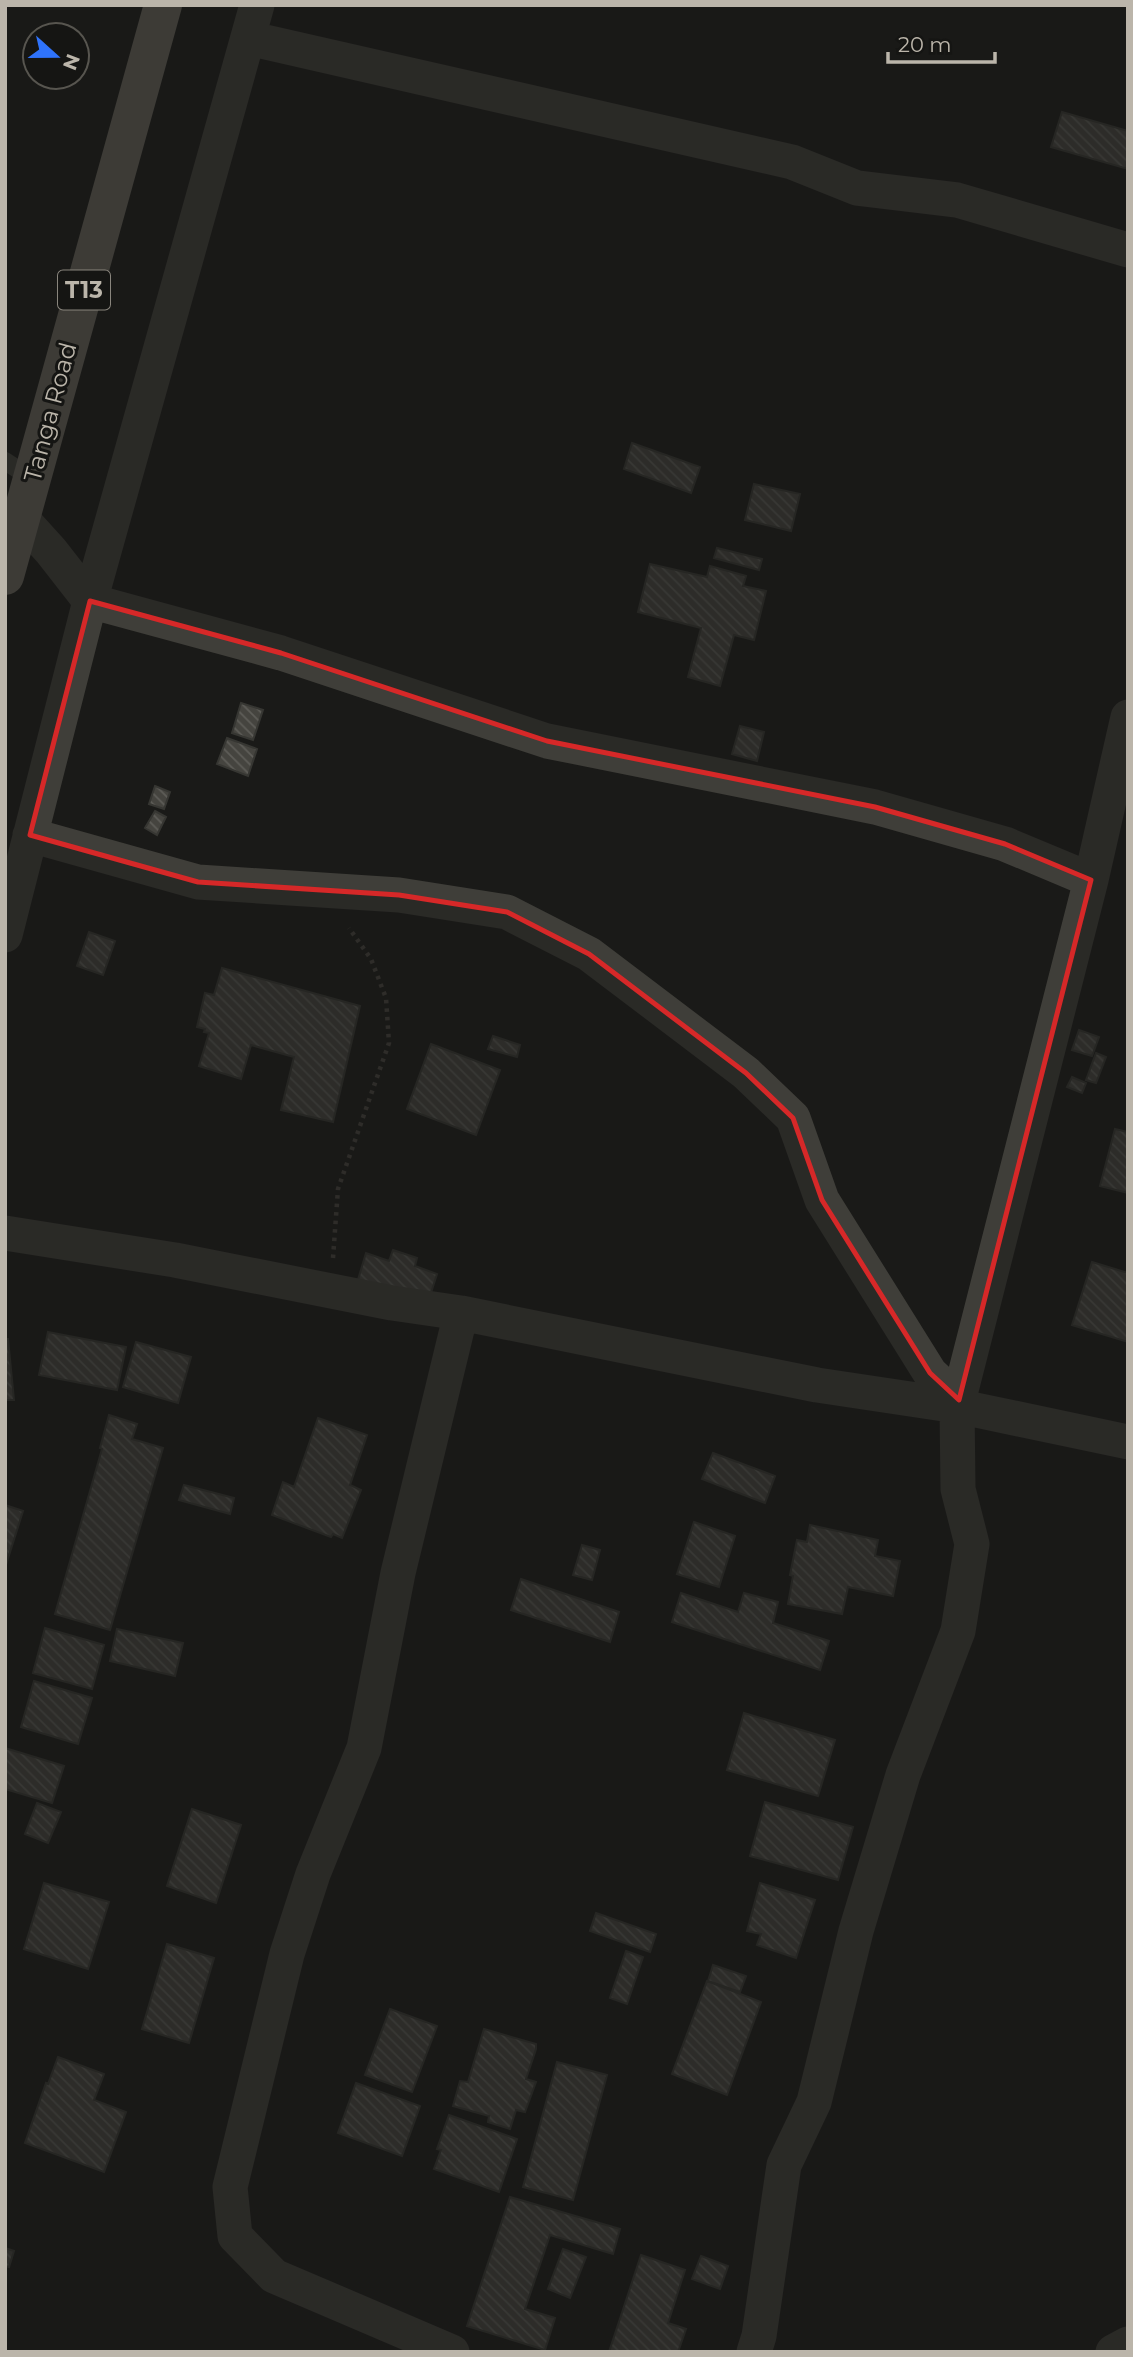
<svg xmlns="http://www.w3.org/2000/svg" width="1133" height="2357" font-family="Montserrat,sans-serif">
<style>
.building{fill:url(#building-back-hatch);stroke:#363632;stroke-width:2}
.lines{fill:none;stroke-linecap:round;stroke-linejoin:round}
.path{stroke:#47443f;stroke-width:4.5;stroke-dasharray:3.5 5;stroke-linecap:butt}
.service{stroke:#3f3e39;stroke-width:18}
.minor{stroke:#3f3e39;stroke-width:35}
.trunk{stroke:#68645c;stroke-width:38}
.marked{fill:none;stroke:#d62828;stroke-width:5;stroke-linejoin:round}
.labels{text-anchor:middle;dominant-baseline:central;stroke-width:6;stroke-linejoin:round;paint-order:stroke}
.shield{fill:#151513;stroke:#89857d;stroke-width:2}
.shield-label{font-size:23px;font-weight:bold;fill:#bbb5aa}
.street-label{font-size:24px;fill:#bbb5aa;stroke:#151513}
</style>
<defs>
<pattern id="building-back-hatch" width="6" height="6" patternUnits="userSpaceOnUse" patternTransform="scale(1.75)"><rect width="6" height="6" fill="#45443f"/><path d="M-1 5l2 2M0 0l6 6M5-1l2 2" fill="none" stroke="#5e5d58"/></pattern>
</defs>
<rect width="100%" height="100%" fill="#1a1a18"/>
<path class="building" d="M1062,112L1128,131V169L1051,147Z
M632,443L700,467L691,493L624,469Z
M754,484L800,494L791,531L745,520Z
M717,548L762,559L759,570L714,558Z
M650,564L707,577L710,566L746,576L743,586L766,591L754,640L734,635L720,686L688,677L701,628L638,612Z
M241,703L263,710L253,740L232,733Z
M740,726L764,732L757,761L732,754Z
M227,738L257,749L248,776L217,764Z
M155,786L170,792L164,809L149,804Z
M155,811L166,817L157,835L145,828Z
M89,932L115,941L103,975L77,966Z
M222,968L360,1006L333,1122L281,1110L294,1057L251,1045L241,1079L199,1066L209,1033L204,1032L205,1029L197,1027L205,993L214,995Z
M1079,1030L1099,1037L1092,1056L1072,1050Z
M493,1036L520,1045L517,1057L488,1049Z
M431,1044L500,1070L476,1135L407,1109Z
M1096,1053L1106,1057L1096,1083L1086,1080Z
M1072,1077L1086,1083L1082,1093L1067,1087Z
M1115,1129L1128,1132V1193L1100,1186Z
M393,1250L417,1258L415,1266L437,1274L428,1302L357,1283L366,1253L389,1261Z
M1092,1262L1128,1273V1342L1072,1325Z
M48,1332L126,1347L117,1390L39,1375Z
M5,1339H8L14,1400H5Z
M136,1342L191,1357L178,1403L123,1387Z
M109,1415L137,1424L132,1439L163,1448L110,1630L55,1614L102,1449L100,1448Z
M318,1418L367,1435L350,1485L361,1490L342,1538L333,1534L331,1537L272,1515L283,1482L294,1487Z
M713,1453L775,1476L765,1503L702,1479Z
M184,1485L234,1498L230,1514L179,1500Z
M5,1505L23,1511L5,1568Z
M694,1522L735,1536L719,1587L677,1574Z
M810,1525L878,1540L875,1556L900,1561L893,1596L848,1587L842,1614L788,1604L793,1576L790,1575L797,1540L807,1542Z
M582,1545L600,1550L592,1580L573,1575Z
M521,1579L619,1612L610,1642L511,1610Z
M681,1593L738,1612L744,1593L778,1602L773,1623L829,1641L820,1670L672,1622Z
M45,1628L104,1645L92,1689L33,1673Z
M117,1629L183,1643L175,1676L110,1661Z
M34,1681L92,1698L78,1744L21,1727Z
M744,1713L835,1740L818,1796L727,1770Z
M5,1748L64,1766L52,1803L5,1789Z
M765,1802L853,1827L838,1880L750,1856Z
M37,1803L61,1812L48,1843L25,1834Z
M192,1809L241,1825L216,1903L167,1886Z
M44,1883L109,1902L88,1969L24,1949Z
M760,1883L815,1900L796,1958L757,1945L761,1934L747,1931Z
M596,1913L656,1934L650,1952L590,1931Z
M167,1944L214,1958L189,2043L142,2029Z
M626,1951L643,1957L627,2004L610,1998Z
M713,1965L746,1976L740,1992L708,1981Z
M707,1981L761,2002L727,2095L672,2074Z
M390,2009L437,2026L412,2092L365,2075Z
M484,2029L536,2044V2049L526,2079L536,2082L525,2112L516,2110L510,2129L488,2122L489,2116L453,2106L460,2081L468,2082Z
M58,2057L104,2074L94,2100L126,2112L104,2172L25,2143L46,2083L48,2084Z
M557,2062L607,2075L573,2200L523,2187Z
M356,2083L420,2106L402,2156L338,2133Z
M449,2115L517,2139L499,2192L434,2169L441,2150L437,2149Z
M510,2197L620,2229L613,2254L550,2235L525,2309L555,2318L545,2350L467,2326Z
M5,2248L14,2251L9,2267L5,2266Z
M563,2249L586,2257L570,2298L548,2289Z
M641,2255L685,2270L668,2323L686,2329L678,2352H609Z
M701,2256L728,2266L720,2289L692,2279Z"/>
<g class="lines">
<path class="path" d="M333,1258L338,1189L389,1043L386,998L371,959L349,928"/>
<path class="service" d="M5,461L31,478"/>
<path class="minor" d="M248,38L792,162L857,188L957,200L1128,250
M22,519L51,551L90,601L281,653L547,741L875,807L1005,844L1091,880
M30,835L198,882L399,895L507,912L589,954L746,1073L793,1118L822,1200L930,1373L959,1400
M5,935L90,601L257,5
M5,1233L175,1260L392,1303L461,1313L817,1385L957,1406L1128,1442
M452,2352L274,2276L235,2236L230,2187L287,1954L313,1874L364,1748L398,1573L461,1313
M754,2352L759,2336L784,2165L814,2102L856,1931L903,1775L958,1631L972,1544L958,1489L957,1406L1091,880L1128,717
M1113,2352L1128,2344"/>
<path class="trunk" d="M5,576L163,5"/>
</g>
<path d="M0 0H1133V2357H0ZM90,601L281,653L547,741L875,807L1005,844L1091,880L959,1400L930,1373L822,1200L793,1118L746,1073L589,954L507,912L399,895L198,882L30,835Z" fill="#1a1a18" fill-opacity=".55" fill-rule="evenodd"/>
<path class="marked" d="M90,601L281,653L547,741L875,807L1005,844L1091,880L959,1400L930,1373L822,1200L793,1118L746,1073L589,954L507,912L399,895L198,882L30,835Z"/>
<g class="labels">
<rect class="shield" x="58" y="270.5" width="52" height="39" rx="5"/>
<g class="shield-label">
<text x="84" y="290">T13</text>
</g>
<g class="street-label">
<text transform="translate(50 412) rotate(-75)">Tanga Road</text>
</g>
</g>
<rect width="1133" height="2357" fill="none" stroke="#bbb5aa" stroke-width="14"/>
<g transform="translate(56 56) rotate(111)"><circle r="33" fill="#151513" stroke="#57554f" stroke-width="2"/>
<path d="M0-5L12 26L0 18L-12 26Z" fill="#2f73fb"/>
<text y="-10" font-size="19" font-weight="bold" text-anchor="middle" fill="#bbb5aa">N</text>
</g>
<path d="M888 52v10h107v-10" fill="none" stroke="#bbb5aa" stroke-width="3.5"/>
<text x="898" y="52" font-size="21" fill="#bbb5aa" stroke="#151513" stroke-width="5" paint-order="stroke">20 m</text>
</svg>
